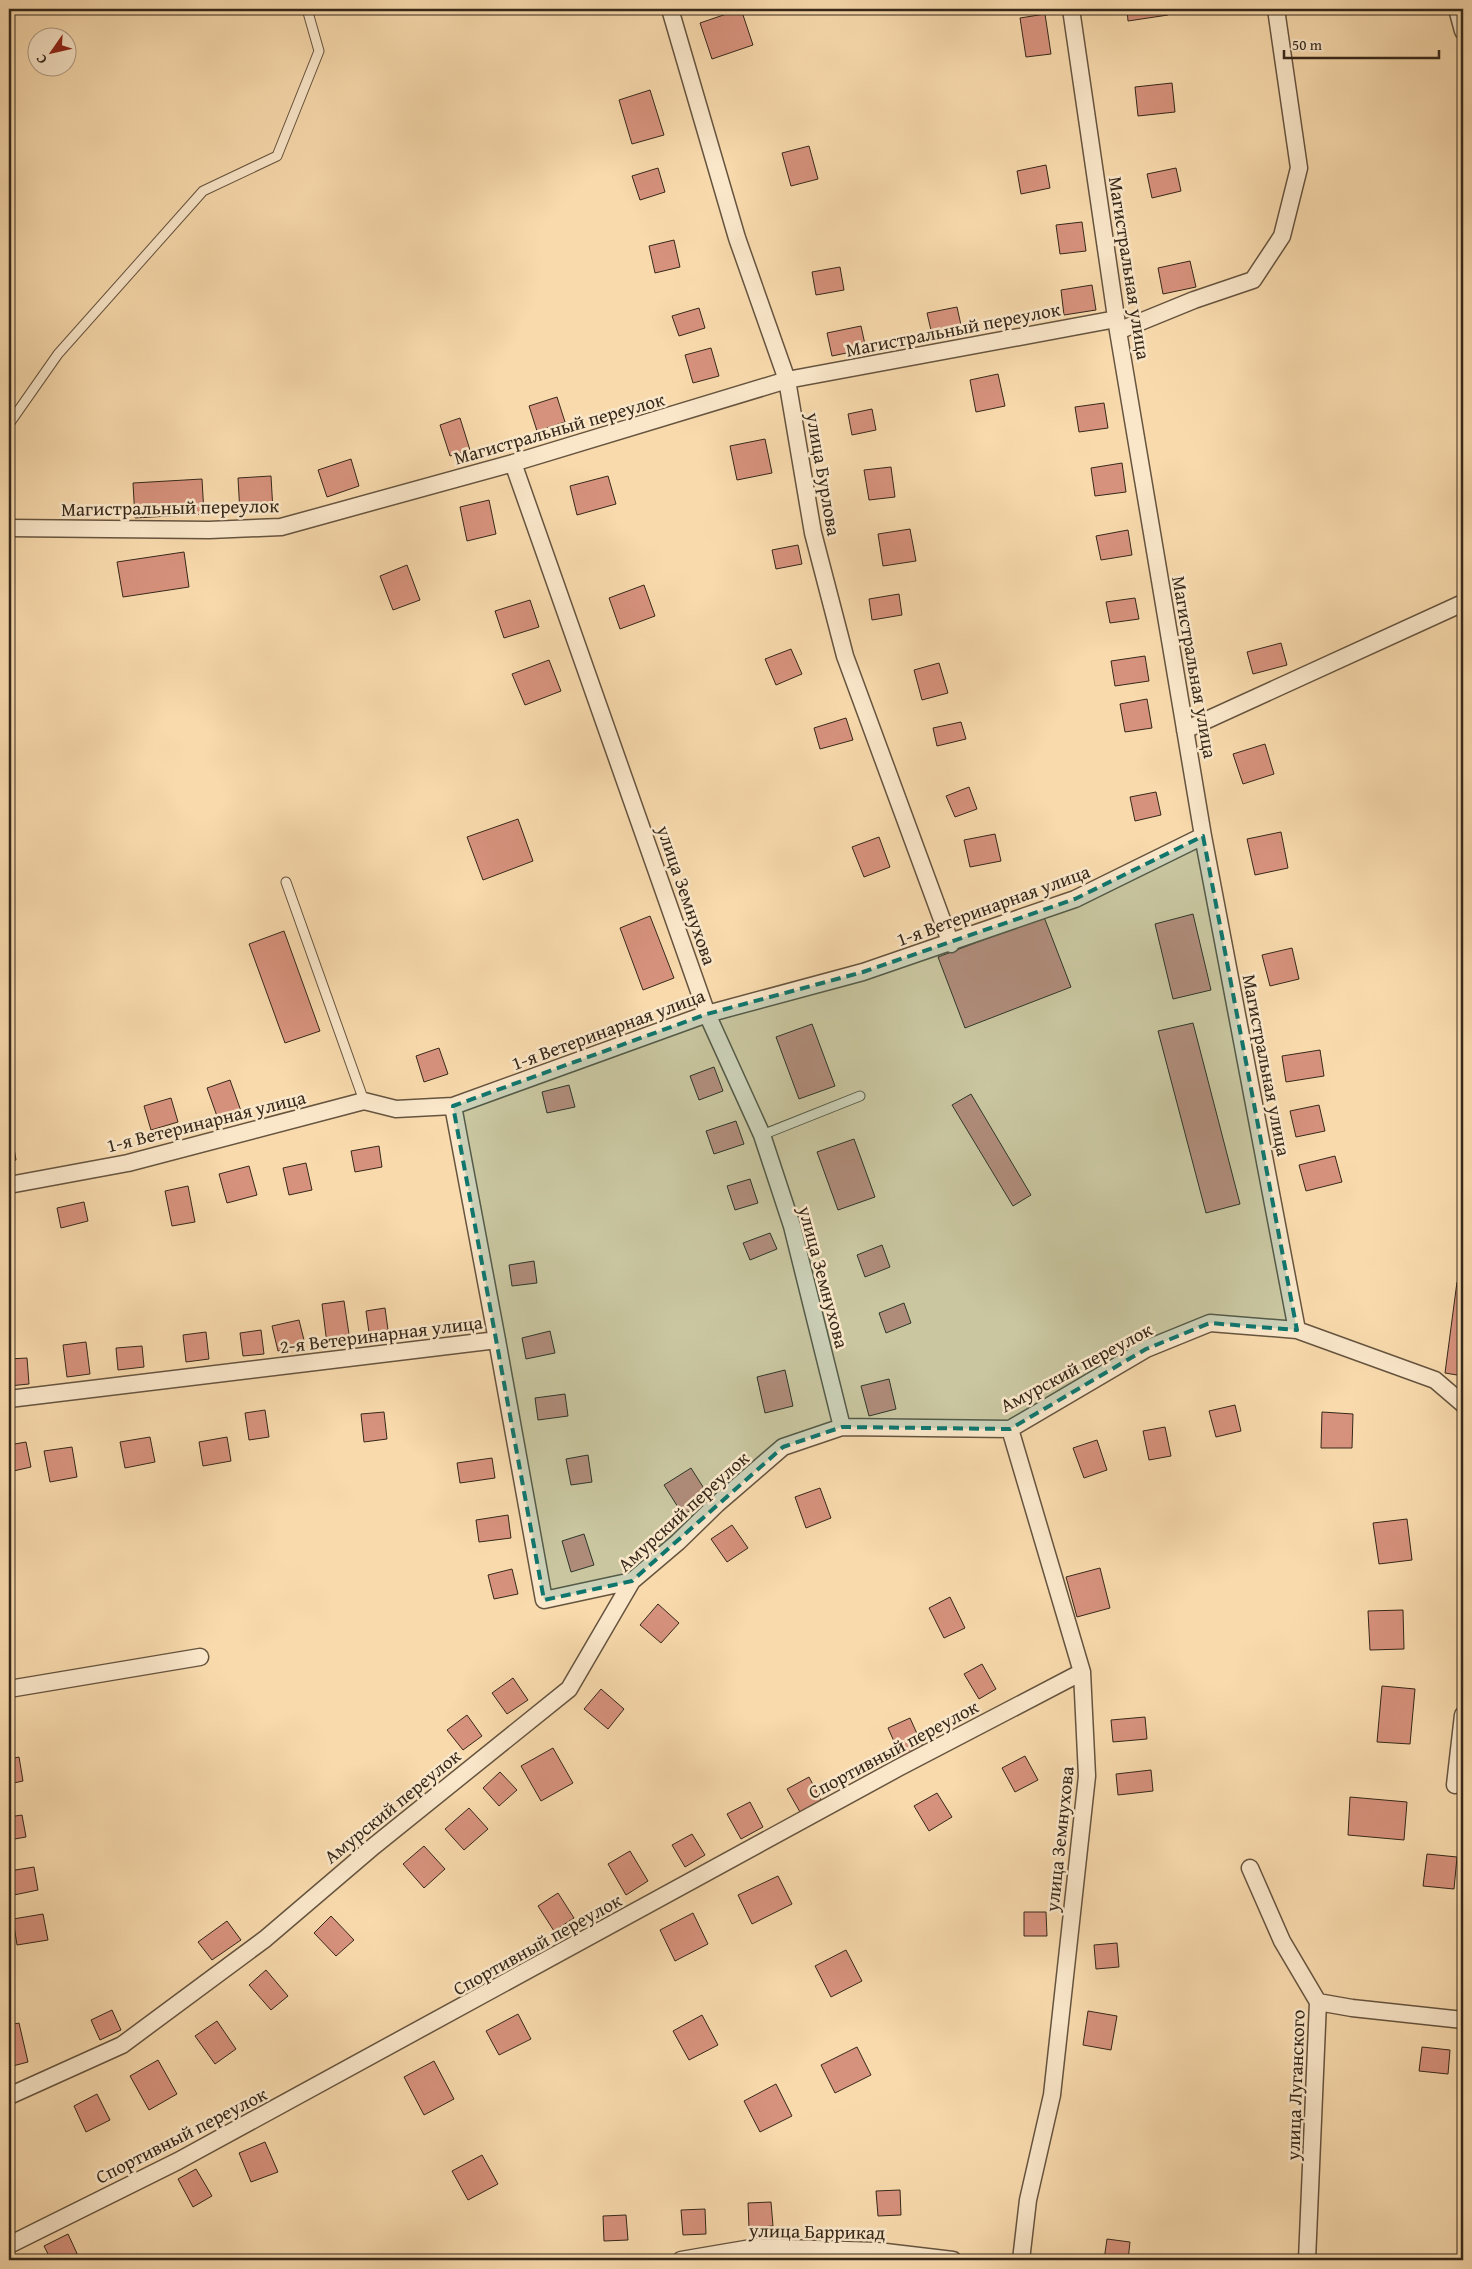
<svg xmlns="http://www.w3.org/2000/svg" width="1472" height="2269" font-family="'Gentium Book Plus',serif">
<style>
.building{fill:#d7927d;stroke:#36281a}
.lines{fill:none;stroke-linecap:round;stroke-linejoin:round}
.service-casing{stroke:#66543f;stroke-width:11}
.minor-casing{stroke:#66543f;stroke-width:19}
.service{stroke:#fae7ca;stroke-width:9}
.minor{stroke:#fae7ca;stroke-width:16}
.marked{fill:#0f766e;fill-opacity:0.2;stroke:#0f766e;stroke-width:4;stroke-dasharray:10 6;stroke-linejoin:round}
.labels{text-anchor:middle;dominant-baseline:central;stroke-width:5;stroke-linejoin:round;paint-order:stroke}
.street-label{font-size:19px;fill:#36281a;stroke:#fae7ca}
</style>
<rect width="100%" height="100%" fill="#f8daad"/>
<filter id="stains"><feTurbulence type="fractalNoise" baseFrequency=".004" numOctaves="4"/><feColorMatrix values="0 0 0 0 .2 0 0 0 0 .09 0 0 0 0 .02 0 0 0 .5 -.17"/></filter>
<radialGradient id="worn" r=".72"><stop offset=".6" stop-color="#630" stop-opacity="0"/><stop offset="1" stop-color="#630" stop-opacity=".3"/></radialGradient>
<path class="building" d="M592,9H610L593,13Z
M741,9L753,45L712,59L700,23Z
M1127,9H1167L1168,15L1128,21Z
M1045,14L1051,54L1026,57L1020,18Z
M1172,83L1175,112L1138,116L1135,87Z
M650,90L664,135L632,144L619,100Z
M809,146L818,179L791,186L782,153Z
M1046,165L1050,188L1021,194L1017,171Z
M658,168L665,192L640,200L632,176Z
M1176,168L1181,191L1152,198L1147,174Z
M1082,222L1086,251L1060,254L1056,225Z
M674,240L680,267L655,273L649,246Z
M1190,261L1196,287L1163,294L1158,268Z
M840,267L844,290L816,295L812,272Z
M1092,285L1096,310L1064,315L1061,290Z
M957,307L963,334L933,339L927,313Z
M699,308L705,328L679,336L672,316Z
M861,326L866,349L832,356L827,333Z
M711,348L719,376L693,383L685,355Z
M998,374L1005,406L976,412L970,380Z
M557,397L565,422L537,431L529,406Z
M1104,403L1108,428L1079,432L1075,407Z
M872,409L876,430L852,435L848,414Z
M460,418L470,450L450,456L440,425Z
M765,439L772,473L737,480L730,446Z
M351,459L359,486L327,497L318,470Z
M1122,463L1126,492L1095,496L1091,468Z
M891,467L895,497L869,500L864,470Z
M271,476L273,511L240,513L238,478Z
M608,476L616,504L577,515L570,486Z
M202,479L204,514L135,518L133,483Z
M489,500L496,534L467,541L460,507Z
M910,529L916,561L883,566L878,534Z
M1128,530L1132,555L1101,560L1096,536Z
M798,545L802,564L776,569L772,550Z
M184,552L189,587L123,597L117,562Z
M407,565L420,600L393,610L380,576Z
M644,585L655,616L620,629L609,598Z
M899,594L902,615L872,620L869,599Z
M1135,598L1139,619L1110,623L1106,602Z
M530,600L539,627L504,638L495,611Z
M1281,643L1287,665L1253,674L1247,652Z
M791,649L802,674L776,685L765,659Z
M1145,656L1149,681L1115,686L1111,661Z
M549,660L561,691L525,705L512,674Z
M939,663L948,693L922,700L914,670Z
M1147,699L1152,728L1125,732L1120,704Z
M846,718L853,740L820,749L814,728Z
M961,722L966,739L937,746L933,728Z
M1265,744L1274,774L1243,784L1233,754Z
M969,787L977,809L955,817L946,796Z
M1156,792L1161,815L1135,821L1130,797Z
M518,819L533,861L483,880L467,837Z
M1281,832L1288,868L1255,875L1247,839Z
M995,834L1001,861L970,867L964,840Z
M879,837L890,867L864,877L852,847Z
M1193,914L1211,990L1173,999L1155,924Z
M650,916L674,978L643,990L620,928Z
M1044,917L1071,987L965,1028L938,957Z
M284,931L320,1031L285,1043L249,944Z
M1292,948L1299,979L1270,986L1262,955Z
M1193,1023L1240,1204L1206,1213L1158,1031Z
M812,1024L835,1086L799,1099L776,1037Z
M439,1048L448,1074L424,1082L416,1056Z
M1320,1050L1324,1076L1286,1082L1282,1056Z
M714,1067L723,1091L699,1100L690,1076Z
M230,1080L241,1111L218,1119L207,1088Z
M569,1085L575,1107L547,1113L542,1092Z
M971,1094L1031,1195L1013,1206L952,1105Z
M171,1098L178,1122L151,1130L144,1106Z
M1319,1105L1325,1131L1296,1137L1290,1111Z
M736,1121L744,1144L714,1154L706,1131Z
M9,1136H12L16,1160L9,1162Z
M854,1139L875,1197L838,1210L817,1152Z
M379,1146L382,1167L355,1172L351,1151Z
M1335,1156L1342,1182L1306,1191L1299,1165Z
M306,1163L312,1190L289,1195L283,1168Z
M249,1166L257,1195L227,1203L219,1174Z
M750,1179L758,1203L735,1210L727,1186Z
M188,1186L195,1222L172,1226L165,1191Z
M84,1202L88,1221L61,1228L57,1208Z
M770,1233L777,1249L750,1260L743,1243Z
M882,1245L890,1267L865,1277L857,1255Z
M534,1261L537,1283L512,1286L509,1265Z
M1457,1282L1463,1283V1376L1445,1373Z
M344,1301L350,1341L327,1344L322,1304Z
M904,1303L911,1323L886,1333L879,1313Z
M385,1308L389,1337L370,1340L366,1311Z
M299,1320L305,1344L278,1351L272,1326Z
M261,1330L264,1354L243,1356L240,1333Z
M550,1331L555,1353L526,1359L522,1338Z
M206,1332L209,1359L186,1362L183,1335Z
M86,1342L90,1374L67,1377L63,1345Z
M142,1346L144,1367L118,1370L116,1348Z
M27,1358L29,1384L9,1386V1359Z
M785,1370L793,1406L765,1413L757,1377Z
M889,1379L896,1409L869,1416L861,1386Z
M565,1394L568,1416L538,1420L535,1398Z
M1235,1405L1241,1431L1216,1437L1209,1411Z
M265,1410L269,1437L249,1440L245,1413Z
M384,1412L387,1439L364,1442L361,1414Z
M1322,1412L1353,1414L1352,1448H1321Z
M1165,1427L1171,1456L1149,1460L1143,1431Z
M150,1437L155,1462L125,1468L120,1442Z
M227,1437L231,1461L203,1466L199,1442Z
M1097,1440L1107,1470L1084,1478L1073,1448Z
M26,1442L31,1467L9,1472V1445Z
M72,1447L77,1477L50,1482L44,1451Z
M588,1455L592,1482L571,1485L566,1459Z
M492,1458L495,1478L460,1483L457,1463Z
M691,1468L710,1498L683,1515L664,1485Z
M820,1488L831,1518L806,1528L795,1497Z
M508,1515L511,1538L479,1542L476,1520Z
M1407,1519L1412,1560L1379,1564L1373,1523Z
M732,1525L748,1548L727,1562L711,1539Z
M584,1534L594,1565L571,1572L562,1541Z
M1100,1568L1110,1608L1077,1617L1066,1577Z
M512,1569L518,1594L494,1599L488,1575Z
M950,1597L965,1628L944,1638L929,1608Z
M658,1604L679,1623L661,1643L640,1625Z
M1403,1610L1404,1649L1370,1650L1368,1611Z
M982,1664L996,1689L979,1699L964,1674Z
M513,1678L528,1700L507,1714L492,1693Z
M1382,1686L1415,1689L1410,1744L1377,1742Z
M601,1689L624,1709L608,1729L584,1709Z
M467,1715L482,1736L463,1750L447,1730Z
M1145,1717L1147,1739L1113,1742L1111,1720Z
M910,1718L923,1747L901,1757L888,1728Z
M553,1748L573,1783L541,1801L521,1766Z
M1025,1756L1038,1780L1015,1792L1002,1768Z
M19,1757L23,1781L9,1784V1759Z
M1151,1770L1153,1791L1118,1795L1116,1774Z
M500,1772L517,1790L499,1806L483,1788Z
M809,1777L821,1800L800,1812L787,1789Z
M937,1793L952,1817L929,1831L914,1806Z
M1350,1797L1407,1802L1404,1840L1348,1835Z
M750,1802L763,1827L741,1839L727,1814Z
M469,1808L488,1829L464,1850L445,1829Z
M22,1815L26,1837L9,1840V1817Z
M692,1834L705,1855L685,1867L672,1845Z
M424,1846L445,1869L424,1888L403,1864Z
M630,1851L648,1881L626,1895L608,1864Z
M1427,1854L1457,1857L1454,1889L1423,1886Z
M34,1867L38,1890L9,1896V1871Z
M778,1876L792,1904L752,1924L738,1895Z
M558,1893L574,1918L554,1931L538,1906Z
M1024,1912H1046L1047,1936H1024Z
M693,1913L708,1944L675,1961L660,1930Z
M43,1914L48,1940L17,1945L13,1919Z
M331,1916L354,1940L336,1956L314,1933Z
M227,1921L241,1940L212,1960L198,1942Z
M1117,1943L1119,1967L1096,1969L1094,1945Z
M846,1950L862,1981L831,1997L815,1966Z
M266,1970L288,1996L271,2010L249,1985Z
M112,2010L121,2030L100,2040L91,2020Z
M1088,2011L1117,2016L1111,2050L1083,2045Z
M518,2014L531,2039L499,2055L486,2031Z
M702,2015L718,2045L689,2060L673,2031Z
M217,2021L236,2049L215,2064L195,2036Z
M19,2023L28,2062L9,2067V2025Z
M857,2047L871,2075L835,2093L821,2065Z
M1422,2047L1450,2050L1448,2074L1419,2071Z
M158,2060L177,2094L149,2110L130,2076Z
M434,2061L454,2099L424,2115L404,2077Z
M776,2084L792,2116L760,2132L744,2101Z
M97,2094L110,2120L86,2132L74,2106Z
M265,2142L278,2172L251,2182L239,2153Z
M482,2155L498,2184L468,2200L452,2171Z
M196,2169L212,2196L193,2207L178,2179Z
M900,2190L901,2215L878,2216L876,2191Z
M771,2202L773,2226L749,2228L748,2203Z
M705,2209L706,2234L683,2235L681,2210Z
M626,2215L628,2240L604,2241L603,2216Z
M68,2234L80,2260H51L44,2246Z
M1107,2239L1130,2242L1128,2260H1104Z"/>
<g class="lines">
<defs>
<path id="service" d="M9,424L58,354L203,191L277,156L319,51L307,9
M286,882L364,1101
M762,1135L860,1096"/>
<path id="minor" d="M670,9L737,238L787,380L813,533L845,656L951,944
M1071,9L1118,331L1203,836L1297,1330
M1457,9L1463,31
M1118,331L1194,300L1253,280L1282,236L1299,168L1276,9
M513,463L707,1014L762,1135L792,1226L842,1427
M9,528L209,530L281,527L513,463L787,380L1116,319
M1185,730L1463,603
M453,1106L497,1340
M9,1185L128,1163L364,1101L396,1109L453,1106L707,1014L863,972L1075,899L1203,836
M9,1399L497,1340L544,1600L632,1581
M1010,1429L1082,1672L1087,1776L1052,2095L1028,2200L1021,2260
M9,1689L200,1657
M1455,1785L1463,1715
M1250,1868L1282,1941L1318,2002L1307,2260
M1318,2002L1352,2008L1463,2020
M9,2096L122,2045L265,1939L374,1846L569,1689L632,1581L678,1542L717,1504L783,1447L842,1427L1010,1429L1146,1349L1210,1323L1297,1330L1435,1380L1463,1404
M9,2245L178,2161L898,1768L1082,1672
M681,2260L757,2247L877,2251L953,2260"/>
</defs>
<use href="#service" class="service-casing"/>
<use href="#minor" class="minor-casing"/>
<use href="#service" class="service"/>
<use href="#minor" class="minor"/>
</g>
<path class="marked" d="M1203,836L1297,1330L1210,1323L1146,1349L1010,1429L842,1427L783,1447L632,1581L544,1600L453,1106L707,1014L863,972L1075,899Z"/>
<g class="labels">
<g class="street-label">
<text transform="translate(1130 268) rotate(81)">Магистральная улица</text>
<text transform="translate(953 329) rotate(-11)">Магистральный переулок</text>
<text transform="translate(559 428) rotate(-16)">Магистральный переулок</text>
<text transform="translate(824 474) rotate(80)">улица Бурлова</text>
<text transform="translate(170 507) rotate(-1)">Магистральный переулок</text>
<text transform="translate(1195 667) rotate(80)">Магистральная улица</text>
<text transform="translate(687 895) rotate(71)">улица Земнухова</text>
<text transform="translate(993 905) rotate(-20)">1-я Ветеринарная улица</text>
<text transform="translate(608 1029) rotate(-20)">1-я Ветеринарная улица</text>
<text transform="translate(1267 1065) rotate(79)">Магистральная улица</text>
<text transform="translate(206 1121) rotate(-14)">1-я Ветеринарная улица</text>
<text transform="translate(824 1277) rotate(75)">улица Земнухова</text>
<text transform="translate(381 1334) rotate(-7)">2-я Ветеринарная улица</text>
<text transform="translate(1076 1367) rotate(-28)">Амурский переулок</text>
<text transform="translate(683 1511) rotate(-42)">Амурский переулок</text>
<text transform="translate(893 1749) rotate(-28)">Спортивный переулок</text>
<text transform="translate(392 1806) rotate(-39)">Амурский переулок</text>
<text transform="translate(1059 1839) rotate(-84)">улица Земнухова</text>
<text transform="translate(537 1944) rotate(-29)">Спортивный переулок</text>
<text transform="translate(1295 2085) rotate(-88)">улица Луганского</text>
<text transform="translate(181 2135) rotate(-27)">Спортивный переулок</text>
<text transform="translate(817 2231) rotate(1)">улица Баррикад</text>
</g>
</g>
<rect width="1472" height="2269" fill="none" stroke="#f8daad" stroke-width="30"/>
<rect x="10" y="10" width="1452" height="2249" fill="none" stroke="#36281a" stroke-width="2.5"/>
<rect x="15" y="15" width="1442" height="2239" fill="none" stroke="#36281a"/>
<g transform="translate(52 52) rotate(236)"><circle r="24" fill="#fae7ca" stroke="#ac9b84"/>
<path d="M0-4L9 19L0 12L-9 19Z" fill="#8f2418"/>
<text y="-8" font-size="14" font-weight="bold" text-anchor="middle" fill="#36281a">С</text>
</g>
<path d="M1284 50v8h155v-8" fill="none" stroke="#36281a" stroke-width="2.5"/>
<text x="1292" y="50" font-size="15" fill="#36281a" stroke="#fae7ca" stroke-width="4" paint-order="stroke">50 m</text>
<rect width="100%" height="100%" filter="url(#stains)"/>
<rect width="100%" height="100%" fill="url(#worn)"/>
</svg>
